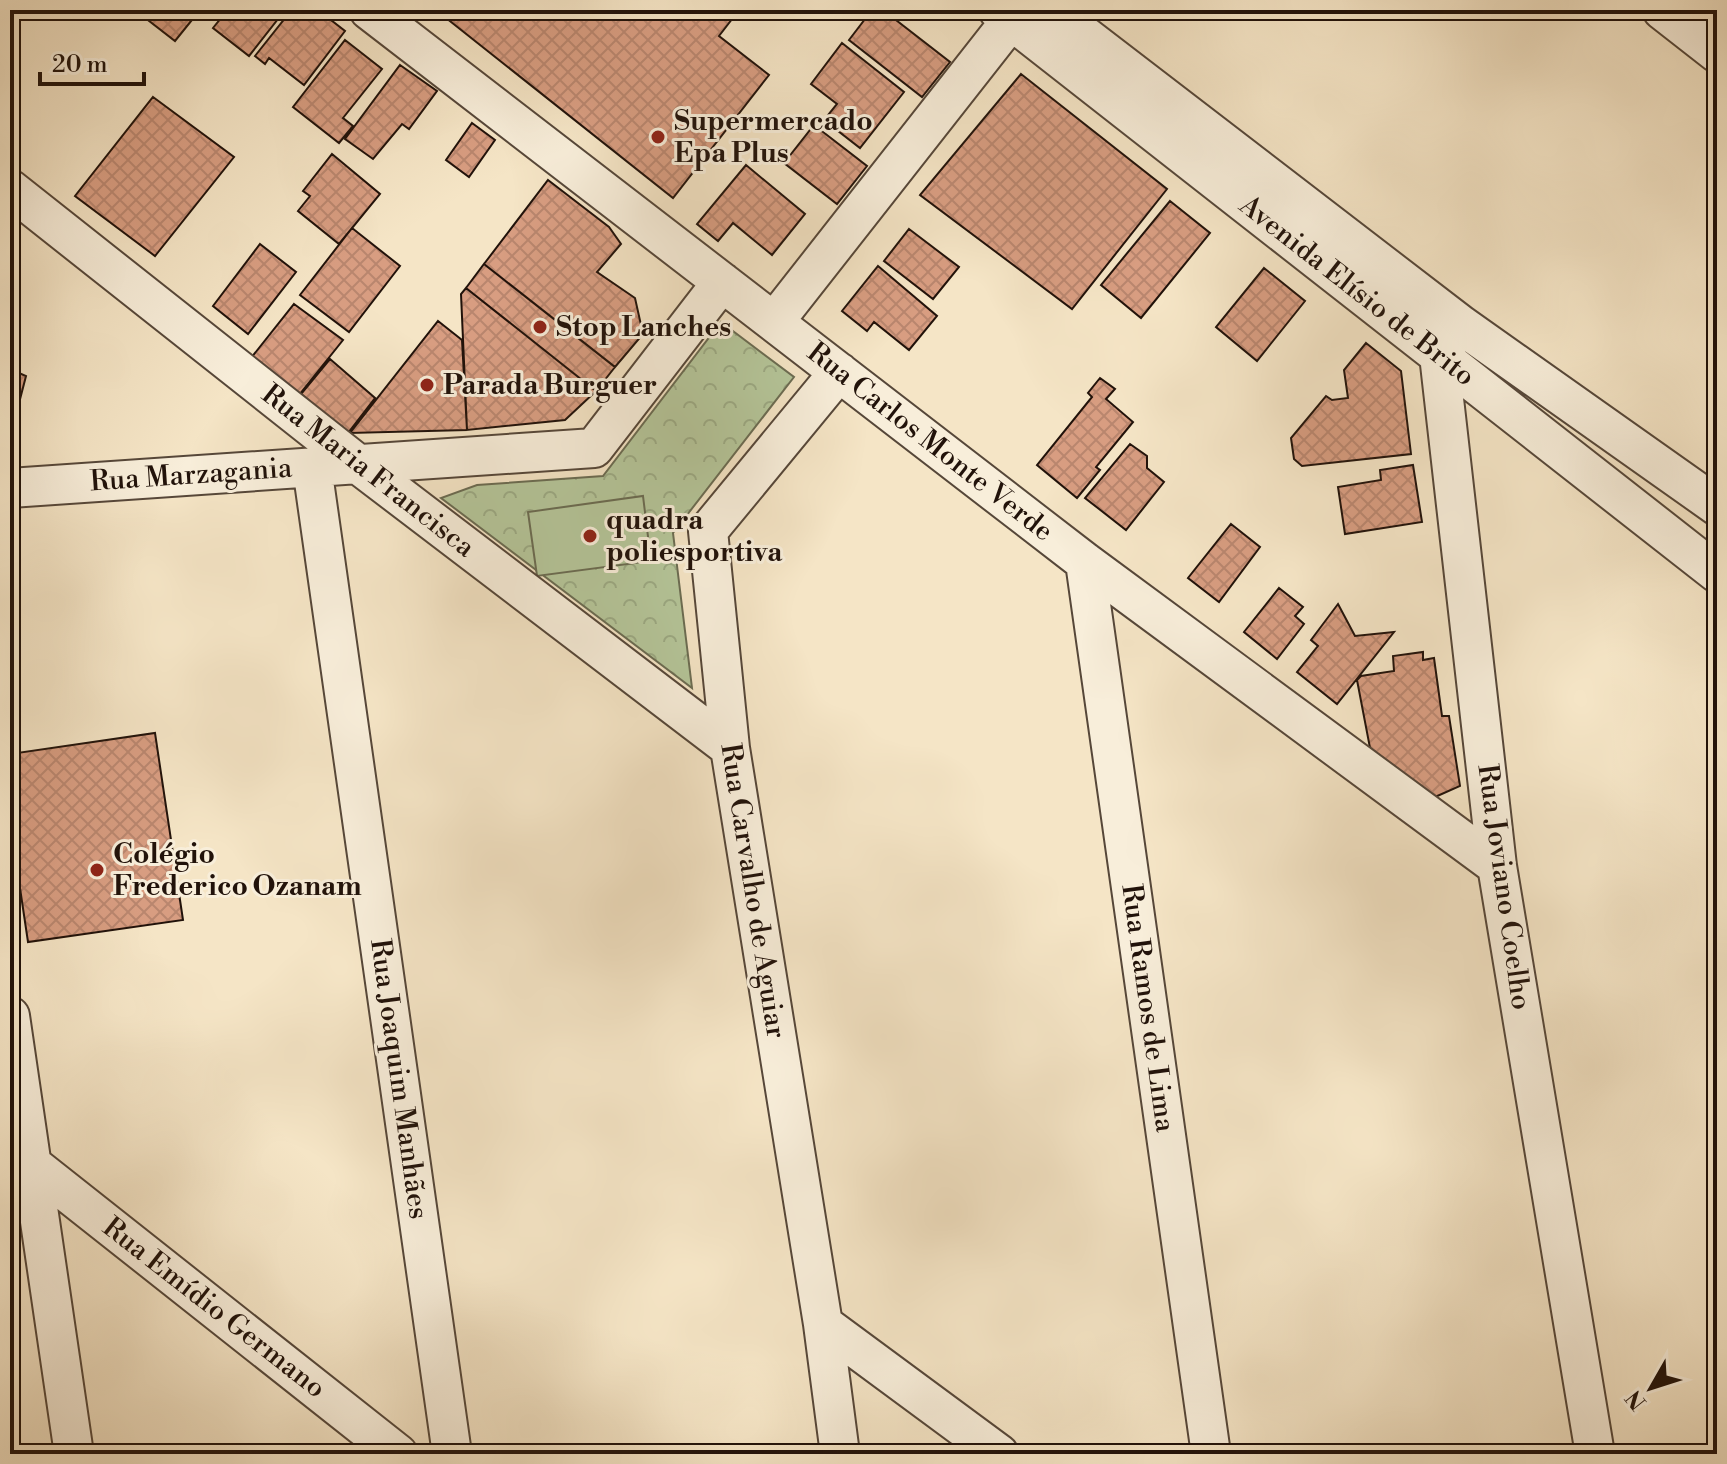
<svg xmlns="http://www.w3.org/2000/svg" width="1727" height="1464" font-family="'Libre Bodoni',serif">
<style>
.park{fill:url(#park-crowns);stroke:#6b6c52;stroke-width:2}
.pitch{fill:#b5c69a;stroke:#6b6c52;stroke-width:2}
.building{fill:url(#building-cross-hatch);stroke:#21120a;stroke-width:2}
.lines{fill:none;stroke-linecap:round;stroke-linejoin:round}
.minor-casing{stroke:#564739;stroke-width:42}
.minor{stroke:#f8eeda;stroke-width:38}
.poi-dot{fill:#8f2418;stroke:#f8eeda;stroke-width:3}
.labels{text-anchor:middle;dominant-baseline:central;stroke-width:6;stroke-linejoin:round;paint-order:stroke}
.poi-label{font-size:28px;font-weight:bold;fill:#21120a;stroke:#f8eeda;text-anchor:start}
.street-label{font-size:28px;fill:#21120a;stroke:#f8eeda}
</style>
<defs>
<pattern id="park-crowns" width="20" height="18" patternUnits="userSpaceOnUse" patternTransform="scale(2)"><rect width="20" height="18" fill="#b5c69a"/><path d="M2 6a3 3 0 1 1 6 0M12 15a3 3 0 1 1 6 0" fill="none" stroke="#9ba983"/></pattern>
<pattern id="building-cross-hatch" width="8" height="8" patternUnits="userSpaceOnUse" patternTransform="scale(2)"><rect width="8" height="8" fill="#d89d81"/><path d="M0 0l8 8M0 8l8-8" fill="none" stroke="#b9866e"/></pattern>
</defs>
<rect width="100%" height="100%" fill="#f5e5c6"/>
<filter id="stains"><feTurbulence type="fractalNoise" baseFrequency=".0025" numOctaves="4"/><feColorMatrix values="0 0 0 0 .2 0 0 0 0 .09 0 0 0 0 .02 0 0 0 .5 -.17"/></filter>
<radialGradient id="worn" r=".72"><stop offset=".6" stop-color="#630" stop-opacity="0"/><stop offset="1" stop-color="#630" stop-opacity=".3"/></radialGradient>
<path class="park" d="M721,322L794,377L673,533L692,688L441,498L477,485L603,476Z"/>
<path class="pitch" d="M643,496L651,561L537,576L528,512Z"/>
<path class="building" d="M135,10H200L175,41Z
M216,10H285L249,56L213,28L221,18Z
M301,10H318L345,31L304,85L269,58L265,64L255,56L290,12L296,17Z
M436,10H739L719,36L769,75L673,198Z
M872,10H883L950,62L922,97L849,40Z
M345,40L382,69L343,118L353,126L339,143L293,107Z
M842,43L904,92L860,148L824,120L837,104L811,84Z
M400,65L437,91L409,129L402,124L373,159L345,139Z
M1021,74L1167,189L1072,309L920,195Z
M153,97L234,157L155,256L75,196Z
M472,123L495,140L469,177L446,160Z
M814,125L867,166L837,204L784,163Z
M332,154L380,194L339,244L298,211L310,196L303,191Z
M746,165L805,214L772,255L733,223L718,241L697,224Z
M548,180L609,227L621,244L597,272L635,298L643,334L615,367L484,264Z
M1170,201L1210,233L1141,318L1101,285Z
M352,228L400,266L349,332L300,295Z
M909,229L959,267L933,299L884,261Z
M260,244L296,272L248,334L213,306Z
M484,264L615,367L596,391L466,288Z
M878,266L937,316L909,350L874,322L867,331L842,311Z
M1264,268L1305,301L1257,361L1216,327Z
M466,288L596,391L565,420L467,430L461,294Z
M294,304L343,340L299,395L251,358Z
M438,321L462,340L467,430L350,433Z
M1366,343L1401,371L1411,454L1302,466L1294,459L1291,438L1326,396L1332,400L1348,398L1344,370Z
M330,359L375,398L348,433L301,394Z
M10,369L26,376L10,438Z
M1100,378L1115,389L1106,399L1133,422L1096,467L1100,470L1077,498L1037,465L1092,397L1088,393Z
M1130,444L1147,456V468L1164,482L1126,530L1085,498Z
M1413,465L1422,522L1345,534L1338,487L1381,480L1380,470Z
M1231,524L1260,547L1219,602L1188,578Z
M1279,588L1303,607L1295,616L1304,624L1277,659L1244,632Z
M1338,604L1355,636L1394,632L1337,704L1297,672L1318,646L1311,640Z
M1423,652V660L1434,658L1442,716H1449L1460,786L1435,797L1370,748L1357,680L1361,676L1394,671L1393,656Z
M155,733L183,920L28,942L10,821V754Z"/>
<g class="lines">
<defs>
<path id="minor" d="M369,10L1085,562L1497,866
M998,10L1717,573
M1051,10L1461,325L1717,506
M1662,10L1717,53
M10,189L359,465L730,748
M774,322L1019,10
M1461,325L1439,355L1497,866L1595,1454
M839,372L708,531L730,748L823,1324L840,1454
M312,467L452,1454
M10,488L594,448L722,282
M1085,562L1211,1454
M10,1016L74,1454
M30,1163L398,1454
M823,1324L999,1454"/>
</defs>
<use href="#minor" class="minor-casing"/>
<use href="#minor" class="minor"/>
</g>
<g class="poi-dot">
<circle cx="658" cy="137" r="8"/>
<circle cx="540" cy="327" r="8"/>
<circle cx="427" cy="385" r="8"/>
<circle cx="590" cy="536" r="8"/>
<circle cx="97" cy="870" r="8"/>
</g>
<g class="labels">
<g class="poi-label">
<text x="674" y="121">Supermercado<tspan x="674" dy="32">Epa Plus</tspan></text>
<text x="556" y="327">Stop Lanches</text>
<text x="443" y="385">Parada Burguer</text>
<text x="606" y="520">quadra<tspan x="606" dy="32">poliesportiva</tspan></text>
<text x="113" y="854">Colégio<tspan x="113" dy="32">Frederico Ozanam</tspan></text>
</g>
<g class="street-label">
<text transform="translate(1357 291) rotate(38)">Avenida Elísio de Brito</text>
<text transform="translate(930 442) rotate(38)">Rua Carlos Monte Verde</text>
<text transform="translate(368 471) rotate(38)">Rua Maria Francisca</text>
<text transform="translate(191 475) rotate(-4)">Rua Marzagania</text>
<text transform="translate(1504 887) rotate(82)">Rua Joviano Coelho</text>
<text transform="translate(753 891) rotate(81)">Rua Carvalho de Aguiar</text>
<text transform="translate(1148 1008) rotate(82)">Rua Ramos de Lima</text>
<text transform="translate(399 1079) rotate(82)">Rua Joaquim Manhães</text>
<text transform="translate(214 1308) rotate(38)">Rua Emídio Germano</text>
</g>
</g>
<rect width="1727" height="1464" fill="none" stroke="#f5e5c6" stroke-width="40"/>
<rect x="12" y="12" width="1703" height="1440" fill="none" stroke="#21120a" stroke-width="4"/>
<rect x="20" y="20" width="1687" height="1424" fill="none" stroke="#21120a" stroke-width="2"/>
<g transform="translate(1651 1388) rotate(231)" stroke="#f8eeda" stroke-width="6" paint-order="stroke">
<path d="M0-6L14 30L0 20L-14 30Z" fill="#21120a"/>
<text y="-12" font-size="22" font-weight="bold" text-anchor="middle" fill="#21120a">N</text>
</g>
<path d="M40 72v12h104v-12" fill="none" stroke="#21120a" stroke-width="4"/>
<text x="52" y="72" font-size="24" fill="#21120a" stroke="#f8eeda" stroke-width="6" paint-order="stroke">20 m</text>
<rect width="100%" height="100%" filter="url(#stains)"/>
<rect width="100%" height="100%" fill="url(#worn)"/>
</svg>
